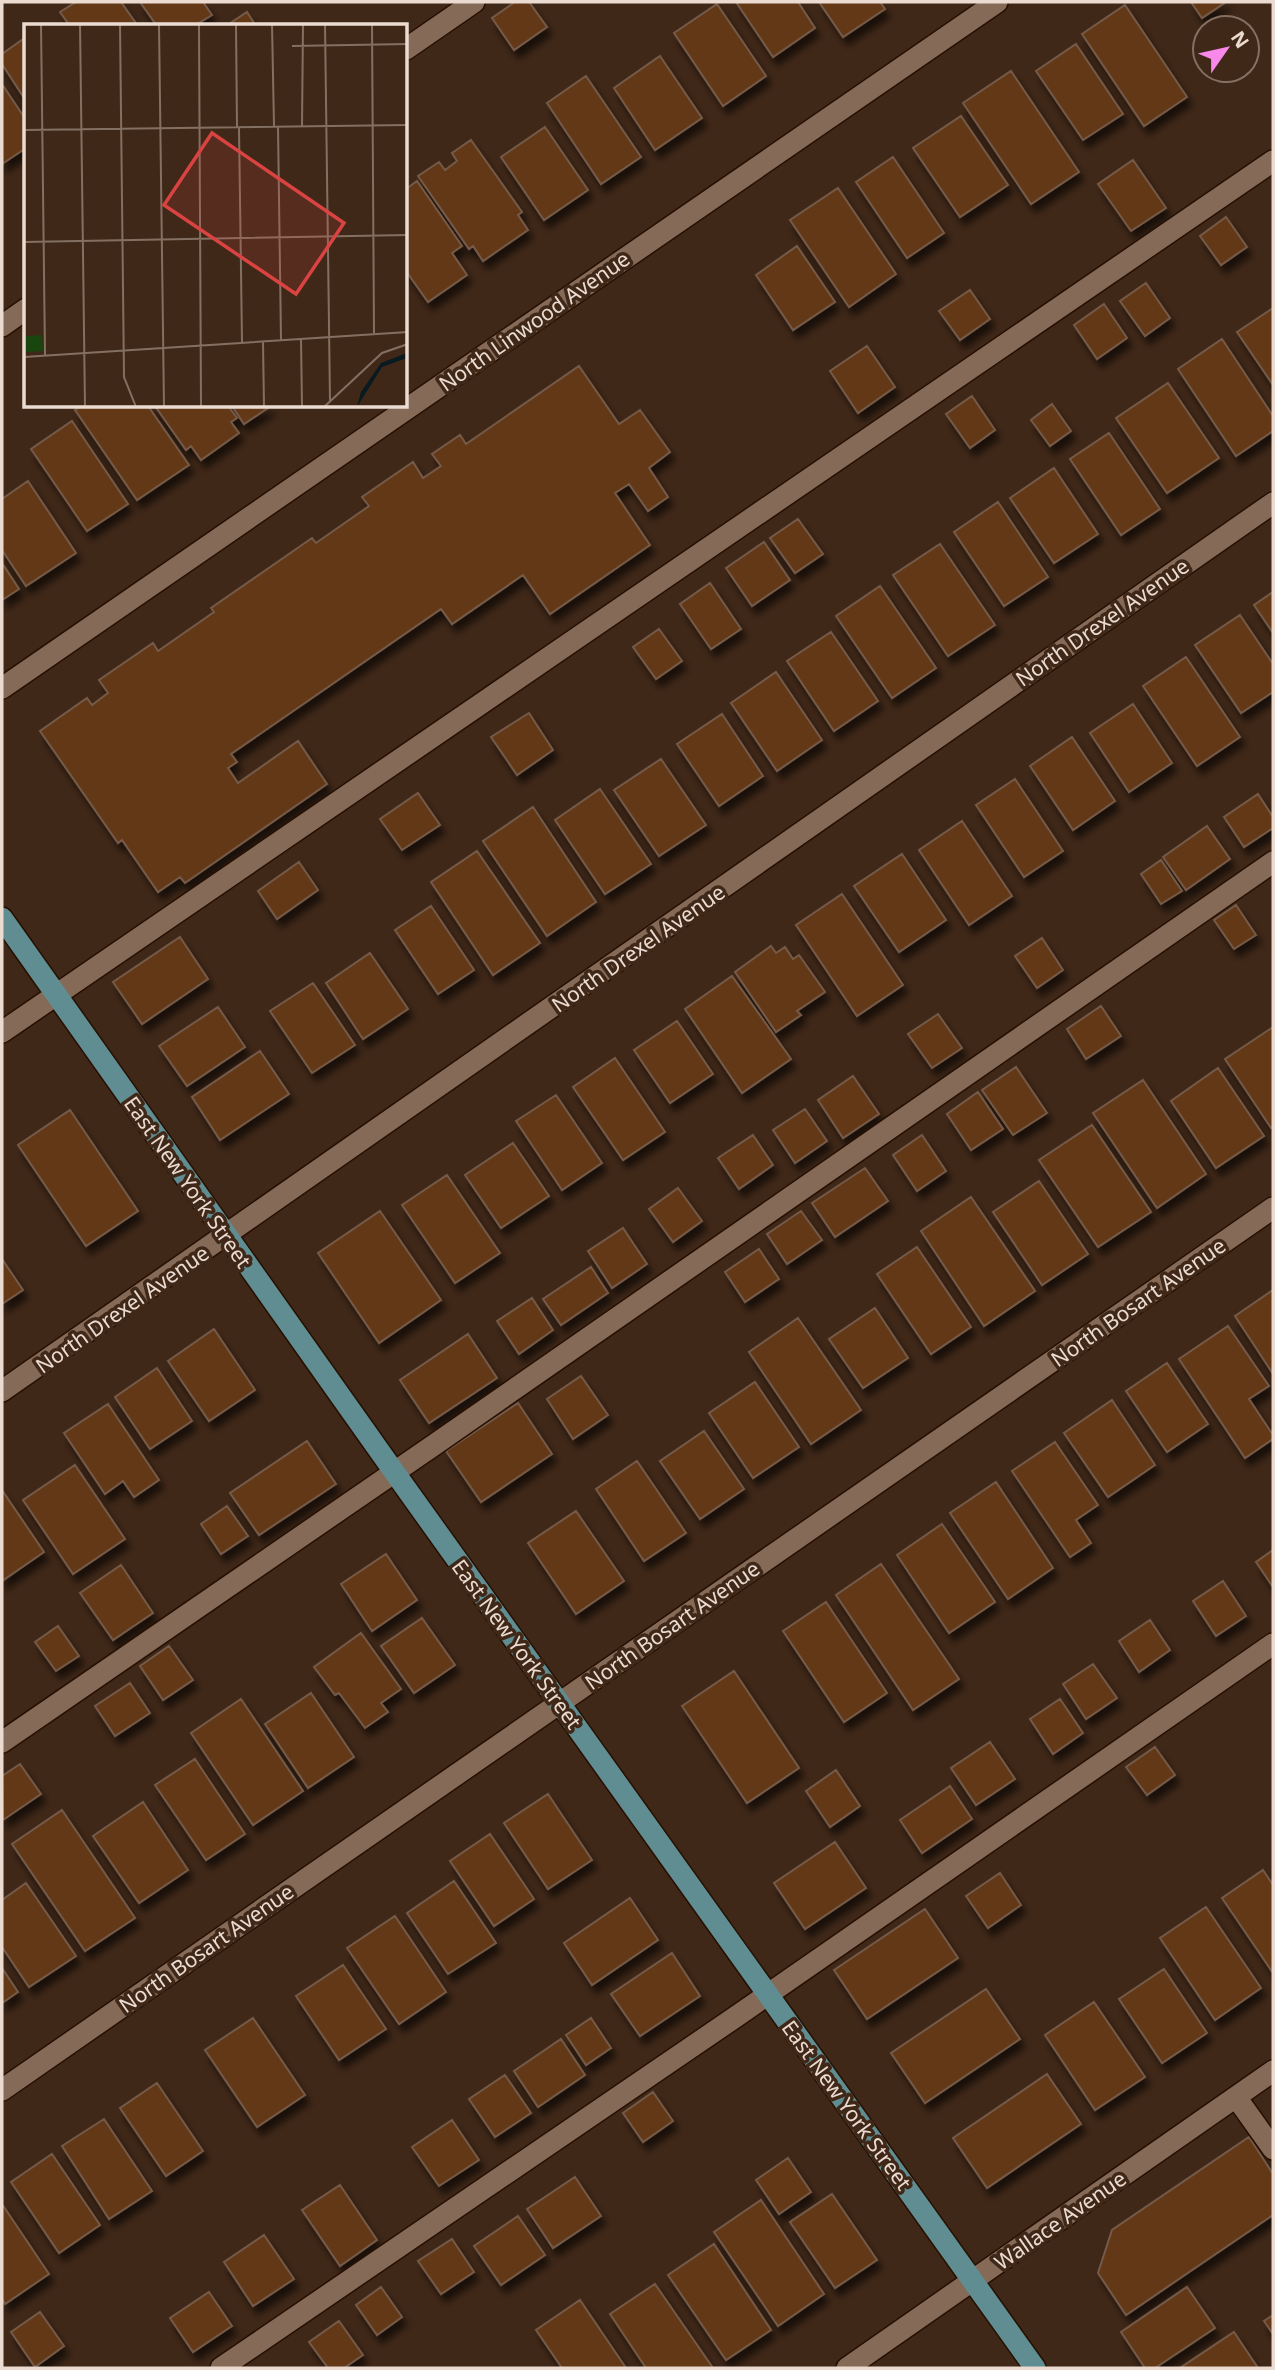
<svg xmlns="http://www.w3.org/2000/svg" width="1275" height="2370" font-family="'Noto Sans',sans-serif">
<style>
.building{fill:#633816;stroke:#745a48;stroke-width:2;filter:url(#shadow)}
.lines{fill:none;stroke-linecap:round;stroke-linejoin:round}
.minor-casing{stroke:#261002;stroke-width:24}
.major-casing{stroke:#261002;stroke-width:24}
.minor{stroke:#856a58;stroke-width:21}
.major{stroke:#5f8d92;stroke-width:21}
.labels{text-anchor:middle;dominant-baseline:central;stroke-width:7;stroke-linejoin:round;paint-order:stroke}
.street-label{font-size:21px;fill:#ebdbd1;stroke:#402818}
.inset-road{fill:none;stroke:#847062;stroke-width:2}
.view{fill:#d94341;fill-opacity:0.15;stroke:#d94341;stroke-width:3.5}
.inset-edge{fill:none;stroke:#ebdbd1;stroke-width:3.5}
</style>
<defs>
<filter id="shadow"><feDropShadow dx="4.5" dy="8" stdDeviation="3.5" flood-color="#0009"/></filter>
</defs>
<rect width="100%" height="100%" fill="#402818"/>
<path class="building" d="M76,2H121L138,26H70L60,12Z
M140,2H203L212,15L194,26H157Z
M515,2H529L547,27L514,50L492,18Z
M736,2H798L815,28L773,57Z
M819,2H880L885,9L843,37Z
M1191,2H1226L1202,18Z
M717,4L766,76L723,106L674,33Z
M1125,5L1187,97L1144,126L1082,34Z
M247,12L256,26H226Z
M26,37V101L2,64V54Z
M1076,44L1123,114L1083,140L1036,71Z
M660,56L702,118L655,150L614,88Z
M1011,71L1079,172L1031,204L963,103Z
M586,76L641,157L601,184L547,103Z
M2,84L26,120V148L2,164Z
M961,116L1008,185L960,217L913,148Z
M545,127L588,190L544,220L501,157Z
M471,140L522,212L518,215L528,230L483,261L473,246L469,249L418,176L439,162L445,170L457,161L452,153Z
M893,157L944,233L907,258L856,182Z
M1133,160L1166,208L1131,231L1098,184Z
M417,181L462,246L452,253L467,275L428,302L406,271V189Z
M838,188L896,274L849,307L790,220Z
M1226,217L1247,247L1221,265L1200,236Z
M797,246L835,302L793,330L756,275Z
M1146,283L1170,318L1145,336L1120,301Z
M970,290L990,319L960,340L939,311Z
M1104,304L1127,338L1097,359L1074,325Z
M1273,308V385L1237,332Z
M1222,339L1273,416V431L1236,456L1178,369Z
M867,346L895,387L858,413L830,371Z
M579,366L619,424L640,410L670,452L649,468L668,497L648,511L629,484L615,493L650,545L550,614L523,575L452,624L441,609L231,754L237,762L228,768L238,783L298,741L327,784L185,883L180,877L158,892L122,840L118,843L40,731L87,698L92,705L108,693L99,680L153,643L158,651L214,612L211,608L312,538L316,543L369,506L362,497L413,462L423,478L441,466L432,454L460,435L466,444Z
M1168,383L1219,458L1167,493L1116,418Z
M972,396L995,430L970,448L946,414Z
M1052,404L1071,431L1050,446L1031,420Z
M81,406H148L189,465L137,500L75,410Z
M155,406H228L237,418L231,422L239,433L201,460L191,446L186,450Z
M232,406H271L244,424Z
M72,421L128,504L87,531L31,449Z
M1109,433L1160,509L1121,535L1070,459Z
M1054,468L1098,534L1054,563L1010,498Z
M28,481L76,553L26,586L2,550V499Z
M998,502L1048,577L1004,606L954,532Z
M798,519L823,554L795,573L770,538Z
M764,542L790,580L752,606L726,568Z
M940,544L995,625L948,656L893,575Z
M2,563L19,589L2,600Z
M710,583L741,629L711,649L680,604Z
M880,586L936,668L892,698L836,616Z
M1273,592V633L1254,605Z
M1240,615L1273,664V692L1241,713L1195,645Z
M659,629L682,661L656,679L633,647Z
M831,632L878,701L834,731L787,661Z
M1186,657L1240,737L1197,766L1143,686Z
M776,672L822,740L777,771L731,703Z
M1133,704L1172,763L1129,792L1090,733Z
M529,713L553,750L517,775L491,737Z
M722,714L763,776L719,806L677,744Z
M1072,737L1115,801L1073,830L1030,766Z
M661,759L706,825L659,856L614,790Z
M1015,779L1063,851L1024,877L976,805Z
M600,789L651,864L605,894L555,820Z
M418,793L440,825L402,850L380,819Z
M1258,794L1273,817V828L1244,847L1224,817Z
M533,807L596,902L547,936L483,841Z
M962,821L1012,896L969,925L919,850Z
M1207,826L1230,859L1186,890L1163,857Z
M477,851L540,943L493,975L431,882Z
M902,854L946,920L899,952L854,886Z
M1161,860L1182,891L1161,904L1141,874Z
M299,862L318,890L277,919L258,891Z
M842,894L903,985L857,1016L796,925Z
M1236,905L1256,935L1234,949L1214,920Z
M431,906L474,970L438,994L395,930Z
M180,937L208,979L142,1024L113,982Z
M1042,938L1063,970L1037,988L1015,956Z
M771,946L776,953L785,947L793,959L799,955L825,992L797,1011L801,1015L776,1032L735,972Z
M370,953L408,1009L363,1039L326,983Z
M732,976L791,1059L742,1093L685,1009Z
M313,983L355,1045L312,1073L270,1011Z
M1101,1006L1121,1036L1086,1059L1067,1029Z
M218,1007L245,1047L187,1086L159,1046Z
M938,1014L962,1048L932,1068L908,1034Z
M677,1021L713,1074L670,1103L634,1050Z
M1273,1027V1126L1271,1128L1225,1059Z
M260,1051L289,1094L220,1140L192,1097Z
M615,1058L665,1132L623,1160L573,1087Z
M1016,1067L1047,1113L1013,1135L982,1090Z
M1218,1068L1264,1136L1216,1168L1171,1101Z
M853,1076L879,1114L843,1138L818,1100Z
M1143,1080L1206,1174L1157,1208L1093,1113Z
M978,1092L1003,1129L971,1150L947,1114Z
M556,1095L602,1163L562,1190L516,1121Z
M805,1109L827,1141L795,1163L773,1130Z
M70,1110L138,1211L86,1246L18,1145Z
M1092,1125L1151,1212L1098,1247L1039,1160Z
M753,1135L773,1165L739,1189L718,1158Z
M922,1135L946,1171L917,1191L893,1155Z
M513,1143L549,1196L501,1228L465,1175Z
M865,1168L888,1201L835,1237L812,1203Z
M447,1175L500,1253L455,1283L402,1205Z
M1039,1181L1088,1254L1042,1285L993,1212Z
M678,1188L702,1221L673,1242L649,1209Z
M971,1197L1035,1291L984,1326L921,1231Z
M380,1211L441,1300L379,1343L318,1253Z
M801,1211L822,1240L787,1264L767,1234Z
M623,1228L647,1264L612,1288L588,1251Z
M917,1247L971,1327L931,1354L877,1274Z
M759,1249L779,1279L745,1302L725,1272Z
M2,1259L23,1290L2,1304Z
M591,1267L608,1293L561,1325L543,1299Z
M1273,1290V1374L1235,1316Z
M532,1298L553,1330L519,1354L497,1321Z
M875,1308L908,1358L863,1388L829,1339Z
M798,1318L861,1410L811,1444L749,1352Z
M1228,1326L1269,1386L1249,1399L1273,1435V1439L1245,1458L1179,1359Z
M214,1329L255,1390L209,1421L168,1361Z
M468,1334L497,1378L429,1423L400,1380Z
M1167,1363L1208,1424L1167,1452L1126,1391Z
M157,1368L192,1421L150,1449L115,1397Z
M581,1376L608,1415L573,1439L547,1399Z
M755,1382L799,1447L753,1478L709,1413Z
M1112,1400L1155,1465L1108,1497L1064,1433Z
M518,1403L552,1454L481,1502L446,1451Z
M108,1404L159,1480L134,1497L123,1481L105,1494L64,1433Z
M704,1431L744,1489L700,1519L660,1461Z
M307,1441L336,1484L259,1535L230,1493Z
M1055,1442L1098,1505L1076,1520L1091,1543L1070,1557L1012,1471Z
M637,1461L686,1533L644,1561L596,1489Z
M75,1465L125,1539L73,1574L23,1500Z
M996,1482L1053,1568L1008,1599L950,1513Z
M2,1490L44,1552L2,1581Z
M227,1506L248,1536L221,1554L201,1524Z
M576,1511L624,1581L576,1614L528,1543Z
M942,1524L995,1602L949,1633L897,1555Z
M1273,1550V1587L1256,1562Z
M386,1554L417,1600L372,1631L341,1584Z
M881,1564L959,1679L913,1710L836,1595Z
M121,1565L153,1613L113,1640L80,1593Z
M1223,1581L1246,1616L1216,1636L1193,1601Z
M826,1602L887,1693L844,1722L783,1631Z
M422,1618L455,1665L414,1693L381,1646Z
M1150,1620L1170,1650L1139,1672L1119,1641Z
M58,1626L79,1656L56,1671L35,1642Z
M361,1633L401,1689L381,1703L388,1712L365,1728L339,1693L335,1695L314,1667Z
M169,1646L193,1680L163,1700L140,1666Z
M1093,1664L1117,1698L1086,1719L1063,1684Z
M734,1671L799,1768L747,1803L682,1706Z
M130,1683L150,1713L115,1736L95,1706Z
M311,1693L354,1757L308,1788L265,1724Z
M241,1699L303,1791L253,1825L191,1733Z
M1060,1699L1083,1733L1053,1754L1030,1719Z
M990,1742L1015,1779L976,1805L951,1768Z
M1155,1747L1175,1775L1147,1795L1126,1767Z
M195,1759L245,1834L206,1860L155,1785Z
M20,1764L41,1794L3,1820L2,1776Z
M836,1770L860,1806L830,1827L806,1791Z
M950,1786L972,1819L922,1853L900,1820Z
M548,1794L592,1860L548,1889L504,1823Z
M143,1802L188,1870L139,1903L93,1836Z
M62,1810L135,1918L85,1951L12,1844Z
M490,1834L534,1899L494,1926L450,1861Z
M835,1842L866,1888L805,1929L774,1883Z
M1263,1870L1273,1885V1973L1222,1898Z
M1000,1873L1021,1905L988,1928L966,1896Z
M454,1881L496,1943L448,1974L407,1913Z
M26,1883L76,1956L29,1987L2,1947V1900Z
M630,1898L658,1940L592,1985L564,1943Z
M1206,1907L1261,1988L1215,2020L1160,1938Z
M925,1909L958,1958L867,2019L834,1970Z
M395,1916L446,1992L399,2024L347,1948Z
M672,1953L700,1996L640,2036L611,1994Z
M343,1965L386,2029L339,2060L296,1996Z
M2,1968L18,1992L2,2003Z
M1164,1969L1207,2033L1162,2063L1119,1999Z
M986,1989L1020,2039L925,2103L891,2053Z
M1094,2002L1145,2077L1095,2110L1045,2035Z
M253,2018L305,2095L257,2127L205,2050Z
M591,2018L611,2048L586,2065L566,2035Z
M561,2039L585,2075L538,2107L514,2071Z
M1047,2074L1081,2124L987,2188L953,2138Z
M505,2075L531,2113L495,2137L469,2099Z
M157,2083L203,2151L166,2176L120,2108Z
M653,2092L673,2121L643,2142L623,2113Z
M104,2119L152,2191L109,2219L62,2146Z
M452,2120L479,2160L439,2186L412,2147Z
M1249,2137L1273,2174V2215L1126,2315L1098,2273L1112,2230Z
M52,2154L100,2225L59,2253L11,2182Z
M788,2158L811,2192L779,2214L756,2180Z
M575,2177L601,2216L553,2248L527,2209Z
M340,2185L377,2240L340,2266L302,2210Z
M832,2194L877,2260L835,2288L790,2222Z
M761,2200L824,2294L778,2326L714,2232Z
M2,2204L49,2274L5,2304L2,2299Z
M518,2216L545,2255L501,2285L474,2246Z
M264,2235L294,2279L253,2306L224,2262Z
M452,2239L474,2272L441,2294L418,2261Z
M714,2244L771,2330L726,2360L668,2275Z
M655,2284L713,2368H646L610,2314Z
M381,2287L402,2317L377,2335L356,2305Z
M1187,2287L1215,2328L1155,2368H1145L1121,2332Z
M209,2292L232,2326L193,2352L170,2318Z
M580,2300L626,2368H562L536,2330Z
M40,2312L64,2346L35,2367L11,2332Z
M1273,2315V2334L1264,2321Z
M339,2321L363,2355L344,2368H328L309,2342Z
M1234,2332L1258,2368H1180Z"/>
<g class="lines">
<defs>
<path id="minor" d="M406,49L474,2
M2,326L26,309
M2,688L997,2
M2,1032L1273,161
M2,1391L1273,503
M2,1742L434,1445L1273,862
M2,2090L1273,1208
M1236,2097L1273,2149
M221,2368L734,2018L1273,1644
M847,2368L1273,2071"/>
<path id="major" d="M2,918L395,1473L1035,2368"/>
</defs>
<use href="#minor" class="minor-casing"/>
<use href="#major" class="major-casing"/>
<use href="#minor" class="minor"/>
<use href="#major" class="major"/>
</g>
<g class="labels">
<g class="street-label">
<text transform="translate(534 321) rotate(-35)">North Linwood Avenue</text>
<text transform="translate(1102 622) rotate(-35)">North Drexel Avenue</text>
<text transform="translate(638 948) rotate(-35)">North Drexel Avenue</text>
<text transform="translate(188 1182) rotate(55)">East New York Street</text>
<text transform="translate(1138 1302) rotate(-35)">North Bosart Avenue</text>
<text transform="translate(122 1309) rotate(-35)">North Drexel Avenue</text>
<text transform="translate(672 1625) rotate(-35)">North Bosart Avenue</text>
<text transform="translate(517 1644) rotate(54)">East New York Street</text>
<text transform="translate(206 1948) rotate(-35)">North Bosart Avenue</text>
<text transform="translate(847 2105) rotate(54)">East New York Street</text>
<text transform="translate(1060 2220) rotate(-35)">Wallace Avenue</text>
</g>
</g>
<g transform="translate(24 24)">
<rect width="383" height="383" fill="#402818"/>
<path d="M18,311L19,327L2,328V312Z" fill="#19460e"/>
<path d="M383,329V334L358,343L333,383L337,368L357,339Z" fill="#091a20"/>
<path class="inset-road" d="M17,0L21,331M56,0L61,383M96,0L100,353L112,383M135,0L140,383M175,0L177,383M212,0L213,103M248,0L250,102M301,0L306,377M348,0L350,309M268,22L384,20M278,102L279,0M254,103L257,316M215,104L218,318M0,106L384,101M0,218L384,211M277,315L278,383M239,318L240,383M0,333L384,308M300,383L358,329L384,320"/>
<path class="view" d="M188,109L320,199L272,270L140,181Z"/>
<rect width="383" height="383" class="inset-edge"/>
</g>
<rect width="1275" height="2370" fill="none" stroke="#ebdbd1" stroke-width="7"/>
<g transform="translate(1226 49) rotate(56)"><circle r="33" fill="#402818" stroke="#847062" stroke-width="2"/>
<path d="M0-5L12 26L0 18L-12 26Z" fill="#f888ea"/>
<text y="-10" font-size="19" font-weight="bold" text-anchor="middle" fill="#ebdbd1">N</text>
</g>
</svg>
